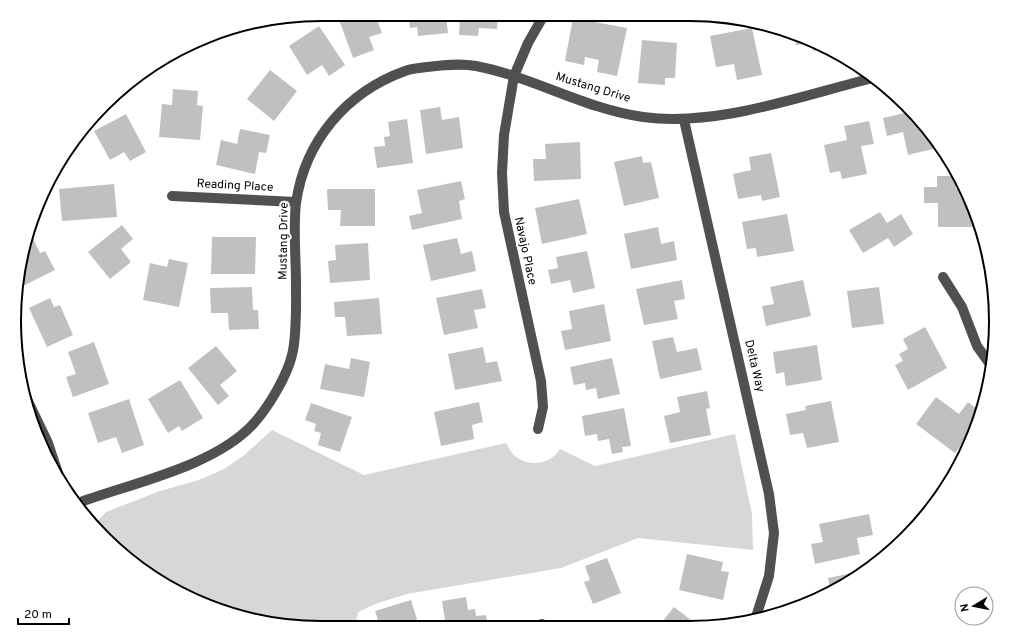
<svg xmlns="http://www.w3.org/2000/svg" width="1010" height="642" font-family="Overpass,sans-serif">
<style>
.green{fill:#d7d7d7}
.building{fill:#c0c0c0}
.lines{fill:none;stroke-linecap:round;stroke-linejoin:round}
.minor{stroke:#505050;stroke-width:10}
.labels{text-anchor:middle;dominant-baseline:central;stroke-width:4;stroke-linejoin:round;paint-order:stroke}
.street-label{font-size:12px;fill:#000;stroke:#fff}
.rim{fill:none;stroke:#000;stroke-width:2}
</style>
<rect width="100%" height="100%" fill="#fff"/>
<path class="green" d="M272,430L364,475L506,443C509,448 511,453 515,456C529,468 551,464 560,449L595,466L735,434L752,514L753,550L638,538L561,568L407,594L378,603L358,612L355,626L281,625L203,605L119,552L95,524L106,512L160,491L199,480L224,469L243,456Z"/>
<path class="building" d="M337,14H375L382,33L369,37L374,50L353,58Z
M409,15H446L448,33L418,36L417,27L410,28Z
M460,15H498L497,29L479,28L478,36L459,35Z
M573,18L627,28L617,76L597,72L599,60L585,57L584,65L565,61Z
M319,26L345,65L329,76L322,65L307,75L289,46Z
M752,28L762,75L737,80L734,64L716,67L710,36Z
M794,36L825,46L829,48L813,51L811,43L796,45Z
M642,40L677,43L675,78H665V85L638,83Z
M270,70L297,91L274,121L247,99Z
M173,89L198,91L197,105L203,106L200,140L159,137L162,104L172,105Z
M440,107L442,120L459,117L463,148L426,154L420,110Z
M909,112L910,117L915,116L932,134L941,147L908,155L903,132L887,136L883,118Z
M126,114L146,152L130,161L124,152L110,160L94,131Z
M407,119L413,163L377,168L374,147L385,146L384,137L390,136L388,122Z
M869,121L874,144L861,146L867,174L842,179L840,171L830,173L824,145L847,140L844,126Z
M240,129L270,135L266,153L259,152L255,174L216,165L221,140L237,144Z
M580,142L581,179L534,181L533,159H546L545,144Z
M771,153L780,197L762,201L761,195L738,199L733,174L751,170L749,157Z
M642,156L643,163L651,162L659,198L624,206L614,162Z
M937,176H956V189H966L980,227H938V203H924V187H937Z
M461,181L465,199L459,201L462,219L412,230L409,216L422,213L417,190Z
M114,184L117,217L62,221L59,189Z
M327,189H375V226H340L341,210H328Z
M579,199L587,234L542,244L535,208Z
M880,212L887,223L901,214L913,234L894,247L888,238L863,253L849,230Z
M787,214L794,251L757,257L756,248L747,249L742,222Z
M122,225L133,239L121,249L131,262L110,279L88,252Z
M658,227L661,244L674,241L677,260L631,269L624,234Z
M30,232L40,253L45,251L55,270L17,289L28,233Z
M212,237H256L255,274H211Z
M457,238L461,254L472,251L476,271L431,281L423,245Z
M368,243L370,280L330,283L328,261L336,260L335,245Z
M987,250L991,277L980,254Z
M587,251L595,288L573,293L570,280L551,284L548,270L558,268L556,257Z
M169,259L188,263L179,307L143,300L150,263L167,267Z
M682,280L685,299L674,301L678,319L644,325L636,289Z
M803,280L811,316L766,326L762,306L774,304L770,287Z
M252,287L253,310H258L259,329L229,330L228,313H211L210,288Z
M879,287L884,324L852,328L847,291Z
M482,289L486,308L474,310L478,328L444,335L436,298Z
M50,298L54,307L60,305L73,335L47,347L29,308Z
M379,298L382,334L347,336L345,317H335L334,302Z
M604,304L611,341L565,350L561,331L572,329L569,311Z
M925,327L947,368L908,390L895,365L903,361L899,354L908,349L903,339Z
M673,337L677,352L697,348L702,370L660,379L652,341Z
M94,342L109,384L73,397L66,377L76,374L68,352Z
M817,345L822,380L786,386L784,372L776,374L773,352Z
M216,346L237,371L220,385L229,396L218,405L188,368Z
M483,347L486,363L497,361L502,381L455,390L448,354Z
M351,358L370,362L364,397L320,389L325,364L349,369Z
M612,358L620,394L598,399L596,388L586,390L585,383L574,385L570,367Z
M180,380L203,418L182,431L179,426L168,433L148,399Z
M707,391L710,408L706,409L711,435L670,443L664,416L680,412L677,397Z
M936,397L959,414L968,402L981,412L979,421L955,453L916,424Z
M129,399L144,445L122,453L116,437L98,443L88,413Z
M831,401L839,442L807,448L803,433L790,435L786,414L806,410L805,406Z
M479,402L483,422L472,425L474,439L441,446L434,412Z
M311,403L352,417L340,452L318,445L321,433L314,431L316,424L305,420Z
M624,408L631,446L622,447L623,452L612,454L609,439L598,441L597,434L585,436L582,416Z
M869,514L873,535L857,538L860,554L815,564L811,544L823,542L819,524Z
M687,554L723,562L721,571L729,572L723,600L679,590Z
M607,558L621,593L593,604L584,582L590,580L585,566Z
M867,570L831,592L828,578Z
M466,597L468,610L475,609L476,616L486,615L488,626H446L442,601Z
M411,600L419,626H380L375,611Z
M674,607L700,627H658Z"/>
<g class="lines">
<path class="minor" d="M684,120L769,494L774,533L769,576L755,620
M172,196L296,202
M943,277L962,307L977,346L992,367
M24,393L48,443L61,482
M538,429L543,407L541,381L504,212L502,173L504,135L514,76L528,43L544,15
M78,503C132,483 217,466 255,422C269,406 287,376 292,355C297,336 296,305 296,284C296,258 293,228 296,203C305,140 347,92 405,71C412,68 420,68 427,67C443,65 460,63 476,66C533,77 585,109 643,117C718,127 800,96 873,78
M542,624L543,627"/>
</g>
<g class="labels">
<g class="street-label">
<text transform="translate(593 88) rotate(17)">Mustang Drive</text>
<text transform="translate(235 186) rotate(3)">Reading Place</text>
<text transform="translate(284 241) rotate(-89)">Mustang Drive</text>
<text transform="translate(525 251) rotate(78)">Navajo Place</text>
<text transform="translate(754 366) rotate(77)">Delta Way</text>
</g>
</g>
<path d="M0 0H1010V642H0ZM321 21H689A300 300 0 0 1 989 321V321A300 300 0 0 1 689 621H321A300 300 0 0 1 21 321V321A300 300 0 0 1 321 21Z" fill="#fff" fill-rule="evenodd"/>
<path class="rim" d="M321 21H689A300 300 0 0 1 989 321V321A300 300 0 0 1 689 621H321A300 300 0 0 1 21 321V321A300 300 0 0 1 321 21Z"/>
<g transform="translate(974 606) rotate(260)"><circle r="19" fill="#ffffff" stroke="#999999"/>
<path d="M0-3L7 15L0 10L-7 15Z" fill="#000000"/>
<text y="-6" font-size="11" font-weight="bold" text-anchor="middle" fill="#000000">N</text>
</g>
<path d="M18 618v6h51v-6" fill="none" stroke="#000000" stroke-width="2"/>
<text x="24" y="618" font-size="12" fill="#000000" stroke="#ffffff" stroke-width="3" paint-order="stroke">20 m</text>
</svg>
